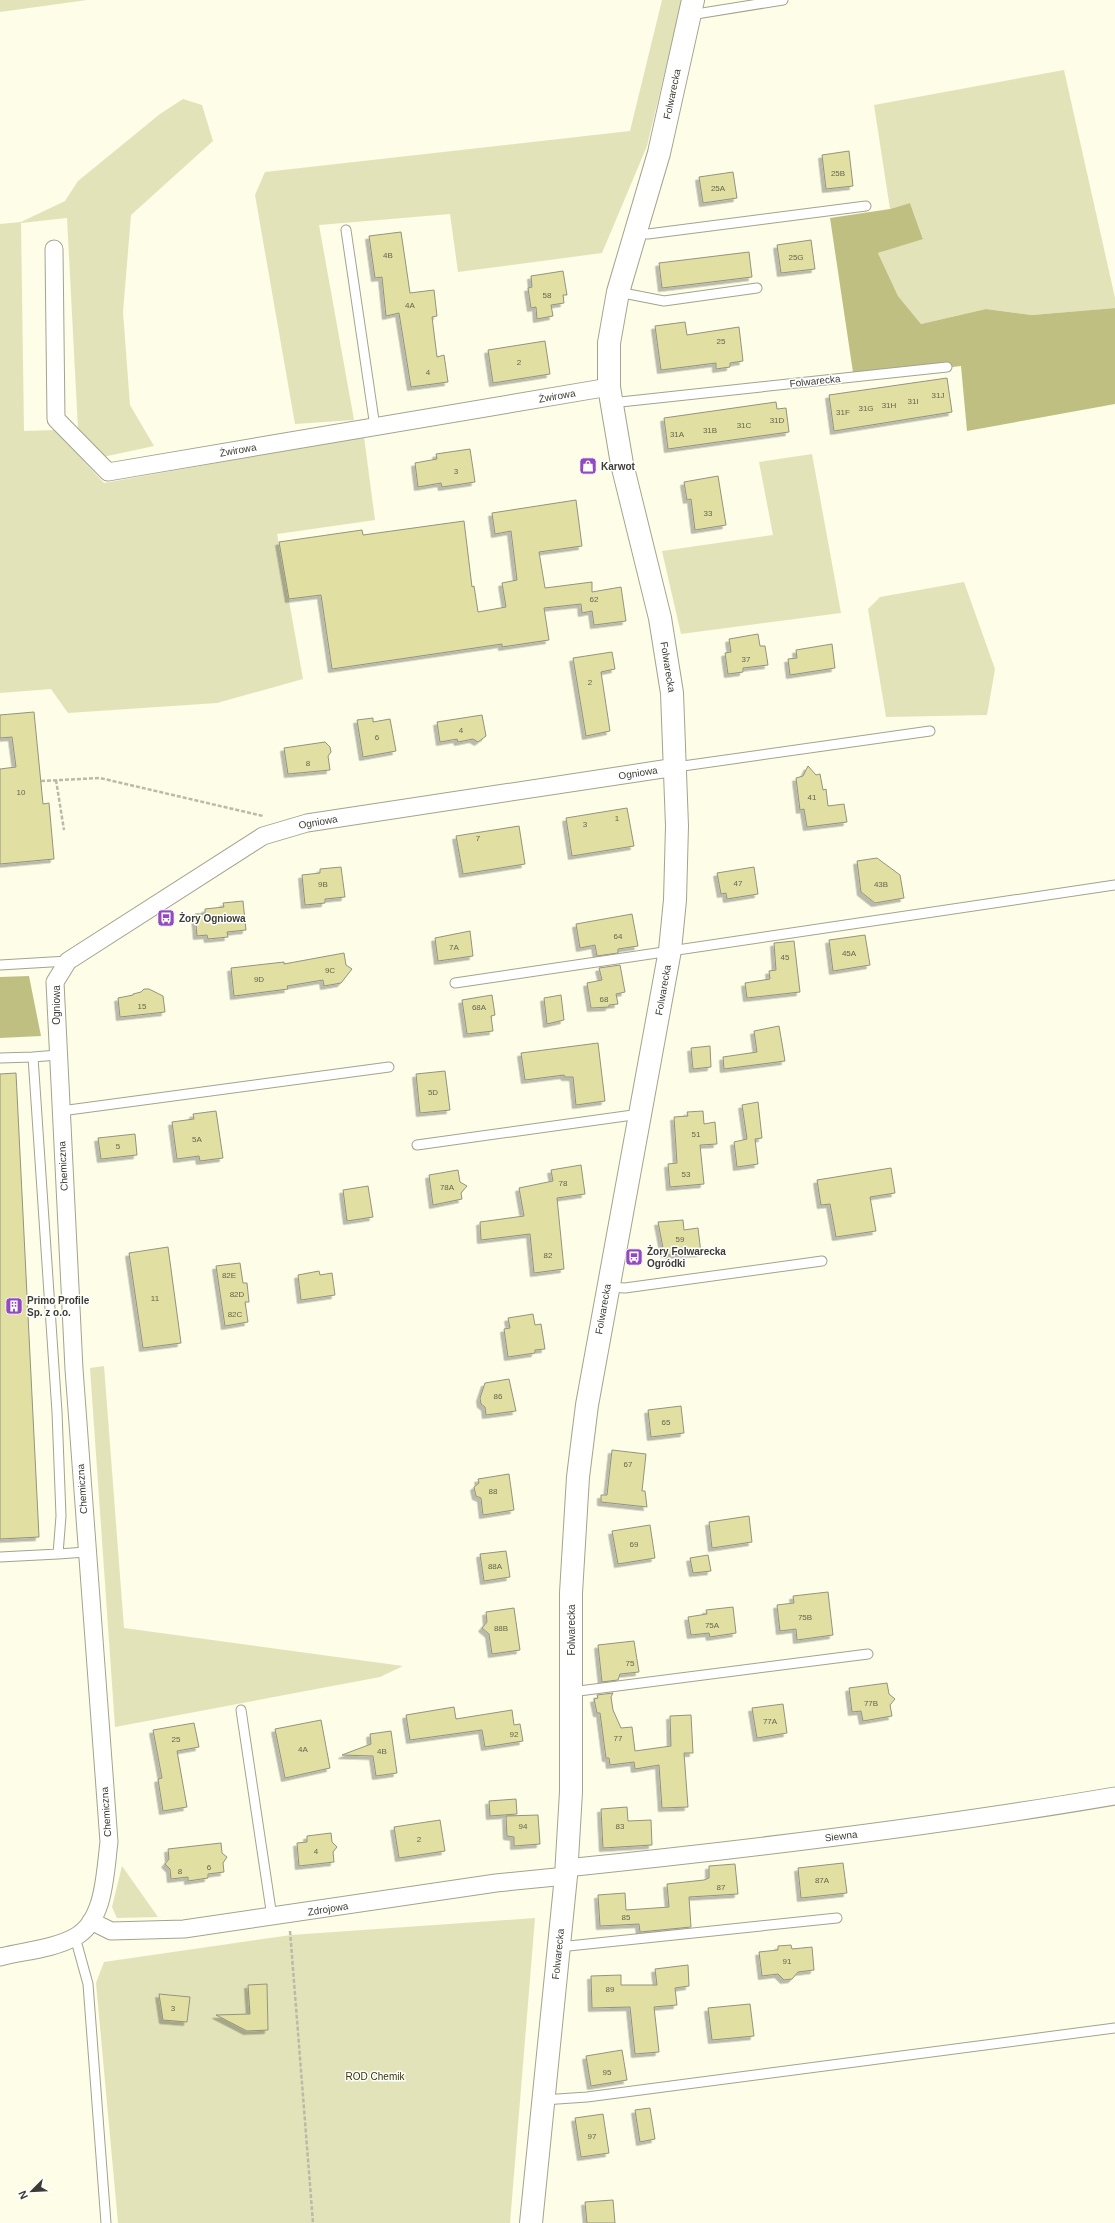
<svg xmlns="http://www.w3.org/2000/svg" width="1115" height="2223" font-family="Arial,sans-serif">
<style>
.green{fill:#e3e3ba}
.forest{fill:#c0bf82}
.building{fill:#e1e0a2;stroke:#939380;filter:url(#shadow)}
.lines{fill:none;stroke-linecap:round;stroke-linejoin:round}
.lane-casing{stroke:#a3a38f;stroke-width:11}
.street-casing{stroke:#a3a38f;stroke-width:19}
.secondary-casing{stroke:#a3a38f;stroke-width:24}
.path{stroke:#babaa9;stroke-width:2.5;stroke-dasharray:4 2;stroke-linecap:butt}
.lane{stroke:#fff;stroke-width:9}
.street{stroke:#fff;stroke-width:17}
.secondary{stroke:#fff;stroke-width:22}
.labels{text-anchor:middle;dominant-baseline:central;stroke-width:3;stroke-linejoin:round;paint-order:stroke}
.number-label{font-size:8px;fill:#656550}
.street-label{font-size:10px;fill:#3c3c34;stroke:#fff}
.poi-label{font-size:10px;font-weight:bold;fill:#3c3c34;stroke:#fff;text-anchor:start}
.park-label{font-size:10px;fill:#373503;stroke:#fff}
</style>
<defs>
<filter id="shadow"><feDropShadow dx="-3.5" dy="3.5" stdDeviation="0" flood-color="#0004"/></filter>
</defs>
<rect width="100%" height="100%" fill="#fdfde8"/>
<path class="green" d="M0,0H87L0,12Z
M662,0H682L647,146L602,253L458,272L450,214L319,225L354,420L295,424L255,195L265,172L630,131Z
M1064,70L1115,298V308L1032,315L986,309L921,324L898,296L878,253L923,238L910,203L890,209L874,105Z
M183,99L202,105L213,141L131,215L123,312L130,405L154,446L103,457L78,429L67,218L21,223L24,431L55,430L104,483L364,437L375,520L277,534L303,679L217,703L68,713L51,689L0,693V224L21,222L65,201L78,181L160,114Z
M812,454L841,613L681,634L662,551L773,535L759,462Z
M964,582L995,669L987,715L886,717L868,609L880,597Z
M104,1366L124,1628L403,1666L380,1677L115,1727L90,1368Z
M122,1866L158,1917L117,1918L112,1907Z
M535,1918L510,2223H118L96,1983L104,1962L291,1935Z"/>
<path class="forest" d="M910,203L923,239L878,253L898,296L921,324L986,309L1032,315L1115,308V404L967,431L961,366L854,379L830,218L890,209Z
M29,976L41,1036L0,1038V977Z"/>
<path class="building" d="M849,151L853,186L826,189L822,155Z
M733,172L737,198L703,203L699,177Z
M401,232L410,293L434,290L437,316L432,317L437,357L444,355L448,382L411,387L399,313L386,316L382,277L375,278L369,236Z
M811,240L815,269L781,273L777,245Z
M749,252L752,277L662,288L659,263Z
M563,271L567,295H563L564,303L551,305L553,316L537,319L536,307L531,308L528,288L532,287L531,276Z
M685,322L687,335L739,327L743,361L730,363V367L716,369V363L661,370L655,326Z
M545,341L550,374L493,383L488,350Z
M947,378L952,412L834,431L829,395Z
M776,402L777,409L786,408L789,432L668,449L664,418Z
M470,449L475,482L442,487L441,483L418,487L415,463L437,459L436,454Z
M718,476L726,525L695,530L691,499L687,500L684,482Z
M576,500L582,546L539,552L545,588L592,582V592L621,587L626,621L594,625L592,611L582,613L581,604L544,608L549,640L502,647V644L332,669L321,595L289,599L279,542L362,530L363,535L464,521L472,587L474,586L478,612L506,607L502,583L517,580L511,531L495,534L492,513Z
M758,634L760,646H765L768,665L743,668V672L728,674L725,653L731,652L729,639Z
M832,644L835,668L790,675L788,659L797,658L796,650Z
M612,652L615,669L601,672L610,731L586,736L573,658Z
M34,712L43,804L49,803L54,859L0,864V769L16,767L12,737L0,738V715Z
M482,715L486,736L478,742L473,739L458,742L457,739L440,742L437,722Z
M373,718V722L390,719L396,751L363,757L357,720Z
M325,742L330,747L331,752L328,756L330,770L288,774L284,748Z
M808,766L816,775L820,774L823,790L826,789L828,806L844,804L847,822L807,827L804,809L800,810L796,778L803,776Z
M627,808L634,846L572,856L566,818Z
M519,826L525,864L463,874L456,836Z
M877,858L900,875L904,898L875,903L861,892L857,861Z
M341,867L345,897L325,899V903L305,905L302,875L320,873V869Z
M754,867L758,894L727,899L726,893L721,894L717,873Z
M243,901L246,930L227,932L228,937L208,939L207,935L197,936L195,914H205V909L224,907L223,903Z
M632,914L638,946L618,949V953L597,956L595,945L580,948L576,924Z
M470,931L473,956L438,961L435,938Z
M865,935L870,965L833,971L829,940Z
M794,941L800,992L747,998L745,983L770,979L769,971L776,970L774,943Z
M344,953L346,965L352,969L341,983L324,986L323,980L287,986L288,989L234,996L231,968L284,962V964Z
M620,965L625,992L616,994L618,1004L609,1005V1007L591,1008L587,983L602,980L599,968Z
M144,989H149L163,996L165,1012L120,1017L118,998L133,995V994L141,992Z
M492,995L495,1015L491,1016L493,1031L467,1034L462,1000Z
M561,995L564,1020L547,1024L544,998Z
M779,1026L785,1061L724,1069L723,1057L757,1052L754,1031Z
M598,1043L605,1101L576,1105L573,1077H565L564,1075L525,1080L521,1053Z
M710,1046L711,1067L693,1069L691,1048Z
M445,1071L450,1110L420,1113L416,1074Z
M16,1073L39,1537L0,1539V1074Z
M758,1102L762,1138L755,1139L758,1164L737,1167L734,1142L747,1139L742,1105Z
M216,1111L223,1158L200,1161L199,1156L177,1159L172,1122L194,1119L193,1114Z
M703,1111L704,1124L715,1122L717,1144L700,1145L704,1184L670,1187L668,1164L677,1163L674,1117L688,1116L687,1112Z
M135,1134L137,1155L101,1159L98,1138Z
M581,1165L585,1194L557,1198L564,1269L534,1273L530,1234L481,1240L480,1222L524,1216L519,1188L553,1181L551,1170Z
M891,1168L895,1193L870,1197L876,1231L836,1237L830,1204L821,1205L817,1180Z
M458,1170L460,1182L467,1186L461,1193L462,1199L433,1205L429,1175Z
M368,1186L373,1217L347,1221L343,1190Z
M683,1220L684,1230L698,1228L701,1253L669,1255L664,1253L658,1222Z
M168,1247L181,1343L143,1348L129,1253Z
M240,1263L243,1283H247L249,1302H245L248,1322L225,1326L216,1266Z
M319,1271L320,1275L332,1273L335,1295L301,1300L298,1275Z
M533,1314L535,1325L541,1324L545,1349L535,1350V1353L508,1357L504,1329L510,1328L508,1318Z
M509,1379L516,1411L486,1415L485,1407L481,1404L480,1398L485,1383Z
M681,1406L684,1433L651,1437L648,1410Z
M612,1450L646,1454L642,1491H645L647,1507L601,1502V1495H607Z
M509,1474L514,1510L483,1515L481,1498L476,1496L474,1487L479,1483L478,1479Z
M749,1516L752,1542L712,1548L709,1522Z
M650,1525L655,1558L618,1564L612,1531Z
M506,1551L510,1577L484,1581L480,1554Z
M708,1555L711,1571L693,1573L690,1558Z
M828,1592L833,1635L797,1640L796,1629L780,1631L777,1605L794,1603L793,1596Z
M733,1607L736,1633L710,1637L709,1633L691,1635L688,1617L707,1614L706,1610Z
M514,1608L520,1650L492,1654L489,1634L482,1628L487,1622L486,1612Z
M634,1641L639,1672L620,1674L618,1680L602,1682L598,1645Z
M887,1683L889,1694L895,1699L890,1705L892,1716L863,1721L861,1711L852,1712L849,1688Z
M613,1693L611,1697L613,1710L621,1728L632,1727L635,1751L671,1746L670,1716L691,1715L693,1753H684L688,1807L662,1808L659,1765L635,1769L634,1762L610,1765L609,1758H606L600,1713H597L594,1699L598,1698L597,1695Z
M783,1704L787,1733L757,1738L752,1708Z
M454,1707L456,1719L512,1710L514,1725L520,1724L523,1741L485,1747L482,1730L410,1740L406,1715Z
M321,1720L330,1768L285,1778L275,1729Z
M194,1723L199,1747L177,1751L187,1807L163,1811L158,1779L162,1778L153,1730Z
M391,1731L397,1773L376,1776L373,1756L342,1755L371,1744L370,1734Z
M516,1799L517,1814L490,1816L489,1801Z
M627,1807L628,1821L651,1820L652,1845L603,1848L601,1809Z
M538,1815L540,1844L514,1846V1837L507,1836L506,1816Z
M440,1820L445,1851L399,1858L394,1827Z
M331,1833L332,1842L337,1847L333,1852L334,1862L299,1866L297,1843L307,1842V1836Z
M221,1843L222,1853L227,1857L223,1863L224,1872L208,1874V1878L188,1881V1877L171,1879L170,1869L165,1864L169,1859L168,1849Z
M843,1863L847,1893L801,1898L798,1868Z
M735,1864L738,1894L689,1897L691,1927L640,1932L639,1924L600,1926L598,1895L625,1893L626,1910L669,1907L667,1884L704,1880L709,1878V1866Z
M791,1945L792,1949L812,1947L814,1970L798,1972L792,1979L784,1980L778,1974L762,1976L759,1952L778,1950V1946Z
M688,1965L689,1986L675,1988L677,2005L654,2007L659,2052L635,2054L630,2007L592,2008L591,1976L621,1975V1985H657L655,1969Z
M267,1984L268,2030L247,2031L216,2015L250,2014L248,1985Z
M159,1994L190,1997L187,2022L163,2020Z
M750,2004L754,2036L712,2040L708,2008Z
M622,2050L627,2080L591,2086L586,2056Z
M650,2108L655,2139L640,2142L635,2110Z
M603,2114L609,2153L581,2157L575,2118Z
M613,2200L615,2223H587L585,2202Z"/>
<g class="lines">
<defs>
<path id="lane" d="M690,15L783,0
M346,230L375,427
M636,233L648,234L866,206
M618,292L664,301L757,288
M611,403L947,367
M676,767L930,731
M0,965L68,961
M455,983L1115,885
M33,1057L58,1055
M0,1058L33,1057L57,1412L61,1516L58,1554L0,1557
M61,1111L389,1067
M417,1145L640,1114
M608,1287L625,1288L822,1261
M58,1554L86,1552
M571,1692L868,1654
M241,1710L272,1917
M75,1937L88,1984L106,2223
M559,1947L837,1918
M543,2100L587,2097L1115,2028"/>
<path id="street" d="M54,249L56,419L108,472L609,387
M566,1868C750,1849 933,1827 1115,1796
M91,1921L111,1931L184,1929L496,1883L566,1876
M0,1957C24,1951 53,1949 75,1937C105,1921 105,1872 109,1842L74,1369L55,982L68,961L263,836L307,823L676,767"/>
<path id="secondary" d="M531,2223L566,1876L571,1792V1593L578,1477L587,1405L670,950L675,900L677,826L672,693L660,618L622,464L609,387V343L618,292L659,153L693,0"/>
</defs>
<use href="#lane" class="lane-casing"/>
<use href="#street" class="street-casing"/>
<use href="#secondary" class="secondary-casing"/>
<path class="path" d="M56,780L64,830
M41,781L100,778L263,816
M290,1931L313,2223"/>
<use href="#lane" class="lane"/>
<use href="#street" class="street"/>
<use href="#secondary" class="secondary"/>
</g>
<defs>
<symbol id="shop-square" viewBox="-11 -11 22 22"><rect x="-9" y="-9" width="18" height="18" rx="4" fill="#914bbe" stroke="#fff"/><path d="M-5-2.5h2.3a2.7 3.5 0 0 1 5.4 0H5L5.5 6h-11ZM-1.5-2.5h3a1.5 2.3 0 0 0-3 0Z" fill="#fff"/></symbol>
<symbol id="bus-square" viewBox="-11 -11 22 22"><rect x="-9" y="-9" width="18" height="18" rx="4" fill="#914bbe" stroke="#fff"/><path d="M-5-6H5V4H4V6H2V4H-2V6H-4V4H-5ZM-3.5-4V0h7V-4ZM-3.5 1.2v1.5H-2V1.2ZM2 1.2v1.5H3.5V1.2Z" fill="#fff"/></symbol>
<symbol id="building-square" viewBox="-11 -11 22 22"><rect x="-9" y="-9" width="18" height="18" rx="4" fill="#914bbe" stroke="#fff"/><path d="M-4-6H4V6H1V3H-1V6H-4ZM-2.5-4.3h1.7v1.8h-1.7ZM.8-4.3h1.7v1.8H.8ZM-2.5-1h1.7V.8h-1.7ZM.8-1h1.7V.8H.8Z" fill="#fff"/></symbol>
</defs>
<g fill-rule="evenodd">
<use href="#shop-square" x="578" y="456" width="20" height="20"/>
<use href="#bus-square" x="156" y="908" width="20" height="20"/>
<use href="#bus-square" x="624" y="1247" width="20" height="20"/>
<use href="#building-square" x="4" y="1296" width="20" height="20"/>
</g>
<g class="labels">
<g class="number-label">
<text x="838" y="173">25B</text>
<text x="718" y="188">25A</text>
<text x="388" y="255">4B</text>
<text x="796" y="257">25G</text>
<text x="547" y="295">58</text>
<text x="410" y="305">4A</text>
<text x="721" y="341">25</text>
<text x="519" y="362">2</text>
<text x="428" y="372">4</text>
<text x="938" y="395">31J</text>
<text x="913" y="401">31I</text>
<text x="889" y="405">31H</text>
<text x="866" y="408">31G</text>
<text x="843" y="412">31F</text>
<text x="777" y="420">31D</text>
<text x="744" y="425">31C</text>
<text x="710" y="430">31B</text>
<text x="677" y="434">31A</text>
<text x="456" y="471">3</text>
<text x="708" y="513">33</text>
<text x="594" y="599">62</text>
<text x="746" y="659">37</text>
<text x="590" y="682">2</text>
<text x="461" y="730">4</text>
<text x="377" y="737">6</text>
<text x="308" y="763">8</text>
<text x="21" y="792">10</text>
<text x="812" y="797">41</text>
<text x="617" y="818">1</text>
<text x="585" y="824">3</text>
<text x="478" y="838">7</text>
<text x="738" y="883">47</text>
<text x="323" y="884">9B</text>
<text x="881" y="884">43B</text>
<text x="618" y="936">64</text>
<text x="454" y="947">7A</text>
<text x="849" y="953">45A</text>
<text x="785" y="957">45</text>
<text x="330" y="970">9C</text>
<text x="259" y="979">9D</text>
<text x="604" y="999">68</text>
<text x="142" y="1006">15</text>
<text x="479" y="1007">68A</text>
<text x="433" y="1092">5D</text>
<text x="696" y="1134">51</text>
<text x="197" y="1139">5A</text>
<text x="118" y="1146">5</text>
<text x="686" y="1174">53</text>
<text x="563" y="1183">78</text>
<text x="447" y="1187">78A</text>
<text x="680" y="1239">59</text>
<text x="548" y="1255">82</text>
<text x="229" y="1275">82E</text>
<text x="237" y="1294">82D</text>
<text x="155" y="1298">11</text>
<text x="235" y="1314">82C</text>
<text x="498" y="1396">86</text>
<text x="666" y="1422">65</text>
<text x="628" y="1464">67</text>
<text x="493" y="1491">88</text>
<text x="634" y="1544">69</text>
<text x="495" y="1566">88A</text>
<text x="805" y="1617">75B</text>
<text x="712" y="1625">75A</text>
<text x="501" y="1628">88B</text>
<text x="630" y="1663">75</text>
<text x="871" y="1703">77B</text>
<text x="770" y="1721">77A</text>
<text x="514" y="1734">92</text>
<text x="618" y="1738">77</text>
<text x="176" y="1739">25</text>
<text x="303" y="1749">4A</text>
<text x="382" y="1751">4B</text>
<text x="523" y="1826">94</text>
<text x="620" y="1826">83</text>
<text x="419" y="1839">2</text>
<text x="316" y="1851">4</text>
<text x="209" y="1867">6</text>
<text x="180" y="1871">8</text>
<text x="822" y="1880">87A</text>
<text x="721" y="1887">87</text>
<text x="626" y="1917">85</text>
<text x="787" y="1961">91</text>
<text x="610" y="1989">89</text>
<text x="173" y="2008">3</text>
<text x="607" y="2072">95</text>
<text x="592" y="2136">97</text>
</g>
<g class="street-label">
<text transform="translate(672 94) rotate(-78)">Folwarecka</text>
<text transform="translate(815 381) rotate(-6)">Folwarecka</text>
<text transform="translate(557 396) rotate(-10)">Żwirowa</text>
<text transform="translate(238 450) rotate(-10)">Żwirowa</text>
<text transform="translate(668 667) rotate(81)">Folwarecka</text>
<text transform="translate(638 773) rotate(-9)">Ogniowa</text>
<text transform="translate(318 822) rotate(-10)">Ogniowa</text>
<text transform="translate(663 990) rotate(-80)">Folwarecka</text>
<text transform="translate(56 1005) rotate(-90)">Ogniowa</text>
<text transform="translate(63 1166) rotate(-93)">Chemiczna</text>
<text transform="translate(603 1309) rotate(-80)">Folwarecka</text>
<text transform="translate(82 1489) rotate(-94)">Chemiczna</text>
<text transform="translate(571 1630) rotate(-90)">Folwarecka</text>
<text transform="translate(106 1812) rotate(-94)">Chemiczna</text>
<text transform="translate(841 1836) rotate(-7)">Siewna</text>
<text transform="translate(328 1909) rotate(-9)">Zdrojowa</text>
<text transform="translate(558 1954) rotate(-84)">Folwarecka</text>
</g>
<g class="poi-label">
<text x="601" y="466">Karwot</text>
<text x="179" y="918">Żory Ogniowa</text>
<text x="647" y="1251">Żory Folwarecka<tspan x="647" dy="12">Ogródki</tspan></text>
<text x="27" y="1300">Primo Profile<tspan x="27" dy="12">Sp. z o.o.</tspan></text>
</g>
<g class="park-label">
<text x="375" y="2076">ROD Chemik</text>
</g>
</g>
<g transform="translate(32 2191) rotate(246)" stroke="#ffffff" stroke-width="3" paint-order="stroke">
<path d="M0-3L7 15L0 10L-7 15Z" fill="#3c3c34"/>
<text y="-6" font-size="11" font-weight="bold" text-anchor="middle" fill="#3c3c34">N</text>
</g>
</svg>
